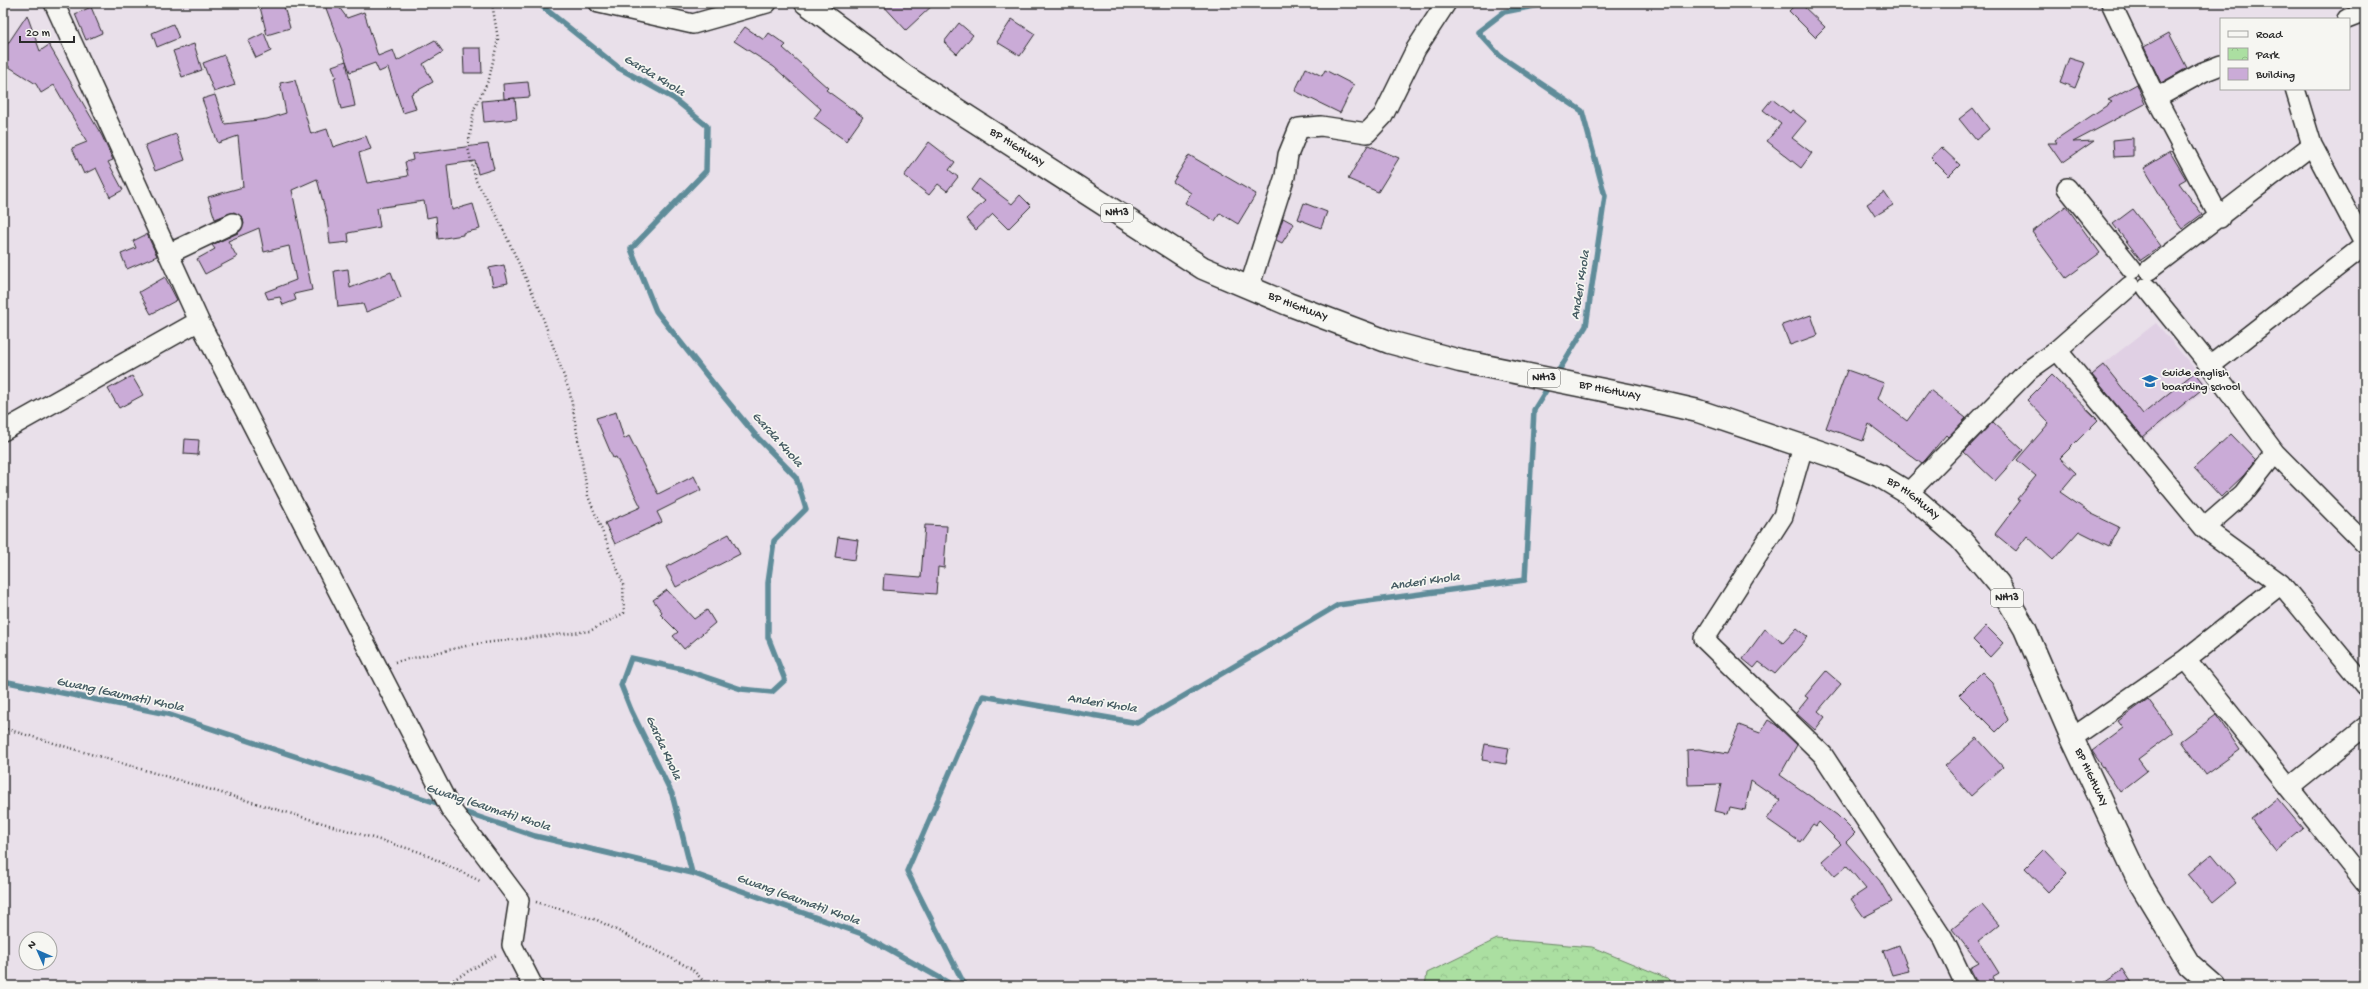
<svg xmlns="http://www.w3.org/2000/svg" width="2368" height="989" font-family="'Gochi Hand',sans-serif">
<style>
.built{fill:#e0d0e4}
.park{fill:url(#park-crowns);stroke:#6b8566}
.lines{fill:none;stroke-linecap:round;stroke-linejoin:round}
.stream{stroke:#5f8c99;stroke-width:5.5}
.building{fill:#caabd7;stroke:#2b2b2b}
.minor-casing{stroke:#2b2b2b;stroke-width:22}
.highway-casing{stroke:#2b2b2b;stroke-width:25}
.path{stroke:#2b2b2b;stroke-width:2.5;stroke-dasharray:1 3;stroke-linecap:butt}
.minor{stroke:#f6f6f2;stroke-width:19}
.highway{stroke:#f6f6f2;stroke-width:22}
.labels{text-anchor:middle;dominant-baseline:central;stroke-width:3.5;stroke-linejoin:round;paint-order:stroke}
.shield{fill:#f6f6f2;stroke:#686867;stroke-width:1}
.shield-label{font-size:11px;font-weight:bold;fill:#2b2b2b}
.street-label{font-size:12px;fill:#2b2b2b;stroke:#f6f6f2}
.poi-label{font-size:12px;fill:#2b2b2b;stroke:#f6f6f2;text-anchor:start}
.water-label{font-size:13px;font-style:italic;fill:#455b62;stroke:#f6f6f2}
</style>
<defs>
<pattern id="park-crowns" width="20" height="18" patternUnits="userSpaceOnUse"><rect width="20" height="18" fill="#abdfa1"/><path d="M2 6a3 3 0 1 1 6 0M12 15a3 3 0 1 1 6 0" fill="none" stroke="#93c08b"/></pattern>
</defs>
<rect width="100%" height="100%" fill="#e9e0ea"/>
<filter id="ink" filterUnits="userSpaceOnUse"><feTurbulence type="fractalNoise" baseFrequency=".025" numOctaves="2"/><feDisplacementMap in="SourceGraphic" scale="8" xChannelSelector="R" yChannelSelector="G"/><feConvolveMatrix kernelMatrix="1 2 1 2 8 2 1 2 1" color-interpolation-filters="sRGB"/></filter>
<g filter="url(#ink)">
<path class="built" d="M2156,323L2210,387L2142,440L2089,375Z"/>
<path class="park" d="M1497,939L1592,947L1667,978L1675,986H1425L1427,973Z"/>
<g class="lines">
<path class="stream" d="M538,3L619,68L673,98L707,126L706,171L631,249L656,311L720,392L757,437L796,477L806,509L774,541L768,583V637L785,680L772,692L741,689L682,669L631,658L621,685L631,710L672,794L692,873
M1550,3L1504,12L1478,32L1500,56L1582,111L1605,196L1586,326L1556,375
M3,681L167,714L443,805
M458,810L535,836L692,873L862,934L954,986
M965,986L907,871L983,696L1138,723L1338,605L1525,580L1534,410L1550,384"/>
</g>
<path class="building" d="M259,3H283L290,28L267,35Z
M324,3H336L347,18L364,12L378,56L393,50L397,61L435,40L443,52L423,64L433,82L411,94L416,109L403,113L388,68L379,72L375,63L350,72L346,61L355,106L341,109L334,78L336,77L332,66L346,61Z
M881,3H935L906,30Z
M1797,3H1800L1825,27L1815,37L1789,11Z
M91,7L102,33L86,40L75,14Z
M27,15L40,51L49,45L102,136L113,160L108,162L123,190L110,197L96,168L84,174L72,148L87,142L54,85L41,93L36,84L3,63V51Z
M1012,19L1035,34L1020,56L997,42Z
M959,23L973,35L957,54L944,42Z
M173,24L179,38L157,47L152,33Z
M745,27L764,40L769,33L786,45L783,48L828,88L826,90L863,117L846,141L814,118L821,109L774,67L734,41Z
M264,33L271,51L256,58L248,41Z
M2169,33L2187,68L2161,83L2144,47Z
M194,44L202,70L182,77L173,51Z
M463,48H481L482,73H464Z
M224,55L235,85L214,92L203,63Z
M2069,58L2085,63L2075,88L2060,82Z
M1306,68L1322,76L1325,70L1354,85L1340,113L1295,91Z
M295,80L311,134L327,129L333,147L366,136L371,149L359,153L367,183L408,176L405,162L413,160L412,154L488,144L494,169L478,174L475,161L447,165L452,210L473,204L480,229L463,233V235L438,239L436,216L427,218L424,201L377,208L380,227L348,233L349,242L330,244L327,217L317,179L292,190L312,290L294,294L296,300L283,305L280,297L268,299L265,292L296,280L289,246L264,252L259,228L228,241L237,257L205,274L197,259L215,249L212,245L238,233L244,223L243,218L234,212L215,219L208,197L243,187L238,136L218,143L202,99L215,95L225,124L267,119L286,113L280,83Z
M528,82L530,97L504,99L503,84Z
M2137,84L2145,104L2073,142L2094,141L2062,163L2048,143H2057L2055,140L2112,102L2108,100Z
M515,98L517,119L484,122L482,101Z
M1772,99L1790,113L1792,110L1806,121L1792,138L1812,153L1801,168L1767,141L1781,124L1763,110Z
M1973,108L1989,129L1976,140L1959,119Z
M176,134L185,160L155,171L145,145Z
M2133,138V156L2114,157L2113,140Z
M929,142L955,162L949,170L958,177L947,191L938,184L929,195L904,176Z
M1368,145L1399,158L1378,192L1348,179Z
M1941,147L1960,165L1949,176L1931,158Z
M2170,152L2186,179L2179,183L2202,214L2182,229L2167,209L2168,208L2144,168Z
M1189,155L1256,194L1238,224L1220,213L1215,221L1185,203L1191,193L1173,182Z
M979,179L1012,204L1020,195L1031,206L1008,229L993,214L976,230L966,219L985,201L971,190Z
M1884,192L1893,205L1875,216L1867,204Z
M1304,203L1327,212L1321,228L1298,219Z
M2066,206L2100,253L2066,278L2032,232Z
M2133,209L2161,246L2141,260L2113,224Z
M1283,218L1294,224L1282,243L1276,240Z
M147,234L157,256L127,269L121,254L136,248L133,241Z
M504,265L508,283L493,286L489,268Z
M348,269L350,288L391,272L401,298L366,312L363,304L338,307L334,271Z
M165,277L177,300L151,314L139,292Z
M1811,315L1818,335L1790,345L1782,325Z
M2104,365L2143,414L2195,372L2206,386L2143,437L2092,375Z
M1847,370L1884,383L1878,399L1907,421L1930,390L1966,418L1948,437L1946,435L1922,464L1869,424L1863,441L1826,428Z
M2052,375L2098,420L2060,458L2076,473L2060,492L2092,514L2119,527L2109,546L2079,531L2053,560L2027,536L2016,551L1995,534L2020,501L2017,499L2036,476L2017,460L2049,423L2027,400Z
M132,376L143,395L119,408L108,389Z
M616,412L624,439L629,436L658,494L694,476L701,490L657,512L662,522L615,544L605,523L641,507L616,457L613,458L596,418Z
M1993,422L2023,450L1995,481L1964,452Z
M2231,434L2256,460L2244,475L2221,497L2194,468Z
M185,439L199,440L198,455L184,454Z
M925,525L947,526L944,568L938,567L936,594L883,590L884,574L921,577Z
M729,534L740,554L676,587L666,567Z
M838,537L858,540L855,560L835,557Z
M667,590L694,619L707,610L715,623L684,649L673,636L678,632L660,614L662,612L653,600Z
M1986,626L2003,643L1990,657L1973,640Z
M1797,628L1808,637L1775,674L1759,662L1754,668L1743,659L1765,629L1783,643Z
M1826,671L1841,684L1818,711L1825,717L1815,730L1796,713L1808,698L1805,696Z
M1982,672L1992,682L2008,720L1996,732L1959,695Z
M2148,699L2173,733L2138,759L2147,771L2120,792L2092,751L2123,728L2118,721Z
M2216,715L2240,750L2205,775L2181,741Z
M1768,720L1776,725L1797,745L1780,775L1837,815L1855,833L1846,842L1880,881L1892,902L1864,917L1851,899L1866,889L1847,866L1835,876L1822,861L1841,844L1819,822L1816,826L1813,824L1800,842L1767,819L1780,800L1751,780L1745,810L1730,807L1728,814L1715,811L1721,784L1688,785L1687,750L1699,749L1727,754L1739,725L1760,733Z
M1977,738L2003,767L1971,796L1945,766Z
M1485,744L1509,748L1506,764L1482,760Z
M2277,798L2303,829L2276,851L2251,819Z
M2044,849L2067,873L2048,892L2025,868Z
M2212,854L2236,883L2212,903L2188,874Z
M1982,905L1999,925L1979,941L1999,973L1992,977L1997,986H1979L1970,968L1979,963L1952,929Z
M1899,945L1909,971L1892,975L1883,951Z
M2123,969L2134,986H2098Z"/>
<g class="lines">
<defs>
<path id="minor" d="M54,3L199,321L450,808L519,900L512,945L533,986
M599,3L693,24L767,3
M2111,3L2156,98L2220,218
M2347,19L2365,12
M2156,98L2203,72L2221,65
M2312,145L2365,245
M2067,188L2132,269
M168,254L233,223
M2149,270L2312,145L2295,89
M1249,288L1285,176L1288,155L1299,128L1321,126L1367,133L1383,116L1416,49L1446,3
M2147,288L2210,366L2275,453L2365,544
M2057,350L2204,528L2281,584L2365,686
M2210,366L2365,245
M3,431L199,321
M1803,447L1783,516L1704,639L1823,755L1943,938L1966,986
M1908,493L2029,370L2057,350L2130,286
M2204,528L2243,494L2275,453
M2186,659L2365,883
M2072,738L2186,659L2281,584
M2289,788L2365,727"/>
<g id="highway">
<path id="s1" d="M806,3L906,77L1203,268L1288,304L1389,342L1460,361L1628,395L1698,411L1838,458L1880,476L1908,493L1960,538L1998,583L2025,629L2072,738L2140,883L2189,964L2214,986"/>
</g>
</defs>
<use href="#minor" class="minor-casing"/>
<use href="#highway" class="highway-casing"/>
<path class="path" d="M395,662L475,644L590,631L624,613L623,583L588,496L570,393L539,307L497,216L476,181L468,148L474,109L489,79L498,39L492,3
M3,728L420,852L482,882
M536,902L597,920L692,969L708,986
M443,986L498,954"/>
<use href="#minor" class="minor"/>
<use href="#highway" class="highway"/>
</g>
</g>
<defs>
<symbol id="school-bare" viewBox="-9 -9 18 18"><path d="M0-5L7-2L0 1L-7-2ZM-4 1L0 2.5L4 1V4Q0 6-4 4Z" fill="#1f6fb2" stroke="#f6f6f2" stroke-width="2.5" paint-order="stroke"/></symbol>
</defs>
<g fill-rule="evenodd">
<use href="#school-bare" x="2139" y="370" width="22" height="22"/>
</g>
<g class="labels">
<g class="shield">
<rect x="1101" y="204" width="32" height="18" rx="3"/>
<rect x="1528" y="369" width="32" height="18" rx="3"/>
<rect x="1991" y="589" width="32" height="18" rx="3"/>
</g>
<g class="shield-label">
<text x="1117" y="213">NH13</text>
<text x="1544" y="378">NH13</text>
<text x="2007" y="598">NH13</text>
</g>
<g class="street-label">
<text stroke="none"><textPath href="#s1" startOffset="256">BP HIGHWAY</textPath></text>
<text stroke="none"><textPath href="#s1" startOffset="580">BP HIGHWAY</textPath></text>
<text stroke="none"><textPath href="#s1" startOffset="904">BP HIGHWAY</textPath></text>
<text stroke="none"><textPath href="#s1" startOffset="1228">BP HIGHWAY</textPath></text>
<text stroke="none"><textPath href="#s1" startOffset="1564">BP HIGHWAY</textPath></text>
</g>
<g class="poi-label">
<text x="2162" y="374">Guide english<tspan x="2162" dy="14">boarding school</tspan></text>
</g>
<g class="water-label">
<text transform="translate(654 76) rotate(31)">Garda Khola</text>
<text transform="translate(1581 285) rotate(-81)">Anderi Khola</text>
<text transform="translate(777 440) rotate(48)">Garda Khola</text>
<text transform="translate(1425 582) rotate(-8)">Anderi Khola</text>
<text transform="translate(120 695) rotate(12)">Gwang (Gaumati) Khola</text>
<text transform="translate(1102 704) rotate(9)">Anderi Khola</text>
<text transform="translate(663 748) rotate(65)">Garda Khola</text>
<text transform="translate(488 808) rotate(18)">Gwang (Gaumati) Khola</text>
<text transform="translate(798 900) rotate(20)">Gwang (Gaumati) Khola</text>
</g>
</g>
<rect width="2368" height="989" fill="none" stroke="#f6f6f2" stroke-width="16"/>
<rect x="8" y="8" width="2352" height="973" fill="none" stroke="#2b2b2b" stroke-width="1.5" filter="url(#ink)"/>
<rect x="2220" y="18" width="130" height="72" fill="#f6f6f2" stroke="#a5a5a2"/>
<rect x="2228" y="31" width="20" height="6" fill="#f6f6f2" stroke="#a5a5a2"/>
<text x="2256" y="38" font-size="12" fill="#2b2b2b">Road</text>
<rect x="2228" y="48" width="20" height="12" fill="url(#park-crowns)" stroke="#a5a5a2"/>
<text x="2256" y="58" font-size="12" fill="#2b2b2b">Park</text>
<rect x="2228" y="68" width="20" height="12" fill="#caabd7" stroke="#a5a5a2"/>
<text x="2256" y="78" font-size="12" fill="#2b2b2b">Building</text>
<g transform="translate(38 951) rotate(315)"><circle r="19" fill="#f6f6f2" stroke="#a5a5a2"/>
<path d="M0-3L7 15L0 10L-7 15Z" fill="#1f6fb2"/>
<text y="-6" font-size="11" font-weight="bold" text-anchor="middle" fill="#2b2b2b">N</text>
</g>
<path d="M20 36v6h54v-6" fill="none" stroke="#2b2b2b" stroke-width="2"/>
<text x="26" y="36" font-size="12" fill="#2b2b2b" stroke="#f6f6f2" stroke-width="3" paint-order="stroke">20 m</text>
</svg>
